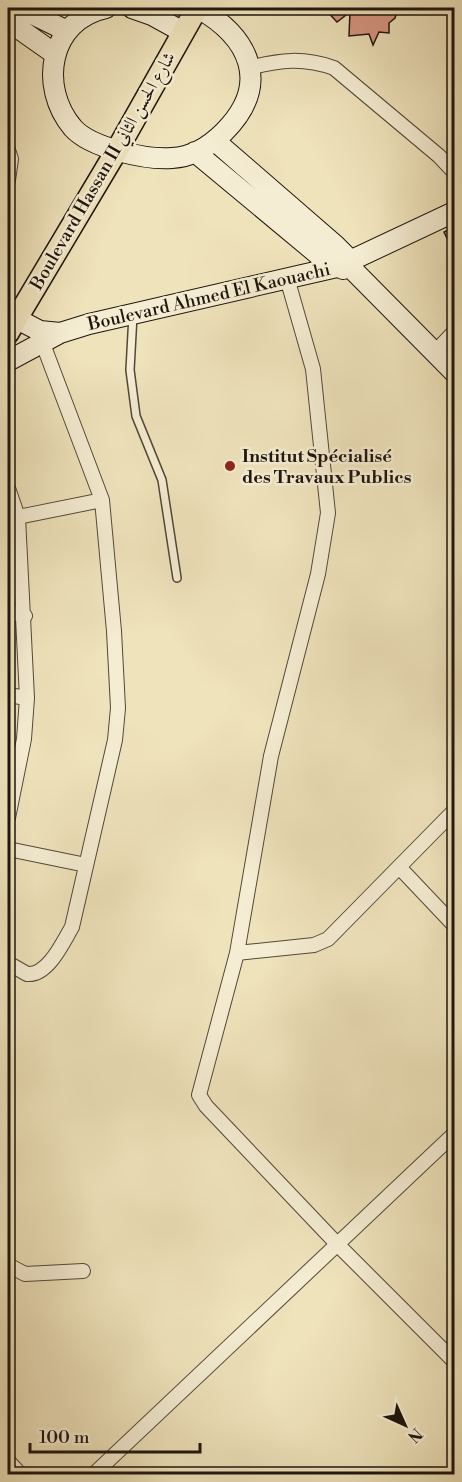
<svg xmlns="http://www.w3.org/2000/svg" width="462" height="1482" font-family="'Libre Bodoni',Amiri,serif">
<style>
.building{fill:#d89784;stroke:#1d150d;stroke-width:1.5}
.lines{fill:none;stroke-linecap:round;stroke-linejoin:round}
.lane-casing{stroke:#524839;stroke-width:10}
.street-casing{stroke:#524839;stroke-width:16}
.secondary-casing{stroke:#1d150d;stroke-width:22}
.primary-casing{stroke:#1d150d;stroke-width:24}
.lane{stroke:#f5edd3;stroke-width:7}
.street{stroke:#f5edd3;stroke-width:14}
.secondary{stroke:#f5edd3;stroke-width:20}
.primary{stroke:#efe3bc;stroke-width:21}
.poi-dot{fill:#8f2418;stroke:#f5edd3;stroke-width:2}
.labels{text-anchor:middle;dominant-baseline:central;stroke-width:5;stroke-linejoin:round;paint-order:stroke}
.street-label{font-size:18px;fill:#1d150d;stroke:#f5edd3}
.poi-label{font-size:18px;font-weight:bold;fill:#1d150d;stroke:#f5edd3;text-anchor:start}
</style>
<rect width="100%" height="100%" fill="#efe3bc"/>
<filter id="stains"><feTurbulence type="fractalNoise" baseFrequency=".00333" numOctaves="4"/><feColorMatrix values="0 0 0 0 .2 0 0 0 0 .09 0 0 0 0 .02 0 0 0 .5 -.17"/></filter>
<radialGradient id="worn" r=".72"><stop offset=".6" stop-color="#630" stop-opacity="0"/><stop offset="1" stop-color="#630" stop-opacity=".3"/></radialGradient>
<path class="building" d="M324,8H398L395,18L389,23V33L379,32L373,45L369,34L349,36L350,12L337,22Z
M454,227V253L444,232Z"/>
<g class="lines">
<defs>
<path id="lane" d="M133,315L130,370L136,416L162,480L177,578"/>
<path id="street" d="M249,68C280,60 303,57 334,68L439,156L454,172
M8,150L11,159L8,180
M287,278L313,369L328,513L318,574L271,756L237,953L199,1095L206,1106L338,1245L454,1361
M435,352L454,332
M8,488L18,517L27,698L24,739L8,818
M18,517L102,500
M8,612L25,616
M8,695L27,698
M8,849L86,865
M399,867L454,925
M237,953L314,945L328,939L454,811
M8,963L27,974C48,976 63,942 72,927L115,740L118,708L114,631L102,500L43,344
M8,1265L25,1274L83,1271
M8,1461L20,1474
M94,1474L454,1134"/>
<path id="secondary" d="M20,8L65,30
M106,8C49,20 38,87 73,128C91,148 146,160 172,158C192,157 210,146 224,132C271,85 251,38 198,8
M132,8L152,15L183,32
M8,21L55,54
M215,141L335,245L350,260L354,271L454,372
M195,152L320,256L343,269
M17,319L40,331L60,333
M8,361L60,333L89,324L337,267L454,212"/>
<path id="primary" d="M8,333L117,150L197,8"/>
</defs>
<use href="#lane" class="lane-casing"/>
<use href="#street" class="street-casing"/>
<use href="#secondary" class="secondary-casing"/>
<use href="#primary" class="primary-casing"/>
<use href="#lane" class="lane"/>
<use href="#street" class="street"/>
<use href="#secondary" class="secondary"/>
<use href="#primary" class="primary"/>
</g>
<circle class="poi-dot" cx="230" cy="466" r="6"/>
<g class="labels">
<g class="street-label">
<text transform="translate(103 171) rotate(-60)">Boulevard Hassan II شارع الحسن الثاني</text>
<text transform="translate(209 297) rotate(-13)">Boulevard Ahmed El Kaouachi</text>
</g>
<g class="poi-label">
<text x="242" y="456">Institut Spécialisé<tspan x="242" dy="21">des Travaux Publics</tspan></text>
</g>
</g>
<rect width="462" height="1482" fill="none" stroke="#efe3bc" stroke-width="30"/>
<rect x="9" y="9" width="444" height="1464" fill="none" stroke="#1d150d" stroke-width="3"/>
<rect x="15" y="15" width="432" height="1452" fill="none" stroke="#1d150d" stroke-width="1.5"/>
<g transform="translate(405 1425) rotate(135)" stroke="#f5edd3" stroke-width="4.5" paint-order="stroke">
<path d="M0-4.5L10 22L0 15L-10 22Z" fill="#1d150d"/>
<text y="-9" font-size="16" font-weight="bold" text-anchor="middle" fill="#1d150d">N</text>
</g>
<path d="M30 1443v9h170v-9" fill="none" stroke="#1d150d" stroke-width="3"/>
<text x="39" y="1443" font-size="18" fill="#1d150d" stroke="#f5edd3" stroke-width="4.5" paint-order="stroke">100 m</text>
<rect width="100%" height="100%" filter="url(#stains)"/>
<rect width="100%" height="100%" fill="url(#worn)"/>
</svg>
